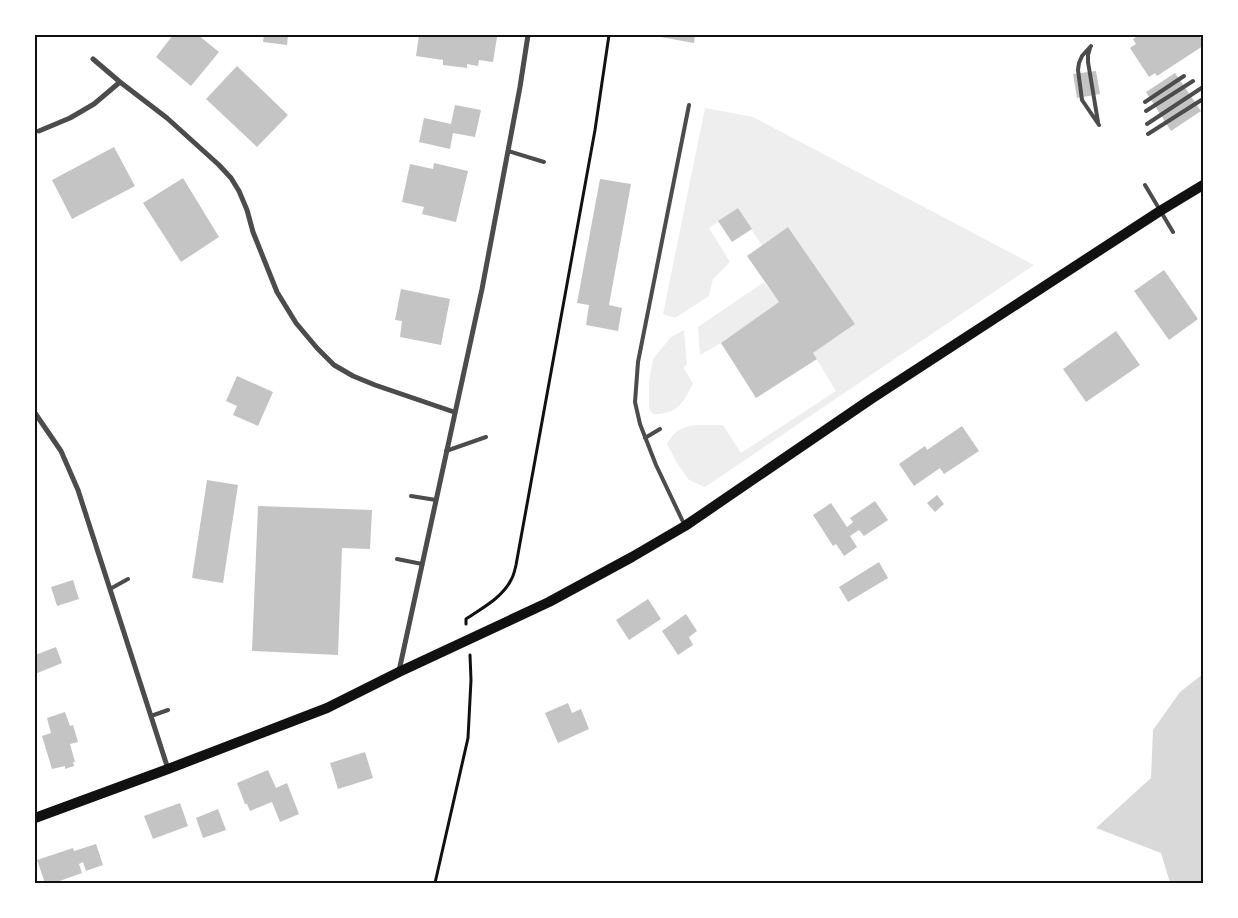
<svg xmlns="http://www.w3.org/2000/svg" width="1238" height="918" font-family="Commissioner,sans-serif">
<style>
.green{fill:#eee}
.water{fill:#d9d9d9}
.building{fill:#c4c4c4}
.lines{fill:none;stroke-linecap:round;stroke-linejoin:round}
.path{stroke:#111;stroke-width:3}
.service{stroke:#4c4c4c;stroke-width:4}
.minor{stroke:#4c4c4c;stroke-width:5}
.secondary{stroke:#111;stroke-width:10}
.neatline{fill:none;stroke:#111;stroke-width:2}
</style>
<rect width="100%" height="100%" fill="#fff"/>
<path class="green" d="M705,108L753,117L1034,265L705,487L689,480L677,463L667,444C680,420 699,426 723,425L741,453L836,391L813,353L855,324L789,228L762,246L738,208L709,228L730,262L713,279L709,296L675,318L663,314Z
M764,282L779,302L721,343L700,355L698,327Z
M684,330L687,364L684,367V369L693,383C684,403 676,415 653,414L649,408V382L653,359L671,337Z"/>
<path class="water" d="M1203,674V883H1170L1161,853L1096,828L1151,778L1153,730L1180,692Z"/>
<path class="building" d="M173,35H198L219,52L191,86L156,57Z
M264,35H288L287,45L263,42Z
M419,35H487L497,37L493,62L479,60L478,66L467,64V68L443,65V60L416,56Z
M655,35H695L694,43L655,36Z
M1139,35H1199L1203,42V46L1157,76L1155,73L1149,77L1130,48L1136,44L1133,39Z
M237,66L288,115L257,147L206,99Z
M1096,71L1100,94L1077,98L1073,74Z
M1175,73L1201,111L1171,131L1146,92Z
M455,105L481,110L475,137L453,133L450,149L419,142L424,118L451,124Z
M114,147L135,186L72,219L52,180Z
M434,163L468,171L456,222L422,214L424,207L402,202L410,164L433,169Z
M183,178L219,237L181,262L143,203Z
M600,179L631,184L609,305L622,308L618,331L586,325L589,305L577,303Z
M738,208L752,229L732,242L718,221Z
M788,227L855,324L813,353L817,359L756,398L721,343L779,302L747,256Z
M1164,270L1198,319L1169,340L1134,291Z
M401,289L450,299L441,345L400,337L402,321L395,320Z
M1116,331L1140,365L1086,402L1063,369Z
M237,376L273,392L258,426L233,415L237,406L226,401Z
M962,426L979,451L944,474L940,468L914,486L899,464L925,446L927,450Z
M207,480L238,485L223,583L192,578Z
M937,495L944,504L935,512L927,503Z
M875,501L888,520L864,536L859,530L850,536L857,547L844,556L836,544L833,546L813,515L831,503L847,527L853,522L850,518Z
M258,506L372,510L370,549L342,548L338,655L252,651Z
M879,562L888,578L848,602L839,587Z
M73,580L79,599L57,606L51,587Z
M648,599L661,619L629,640L616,620Z
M686,614L697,631L689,637L693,645L678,655L662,631Z
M56,647L62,663L35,674V655Z
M568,703L572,713L581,709L589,729L558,743L545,713Z
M65,712L70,726L73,725L78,742L70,744L75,762H73L74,766L65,769V766L52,769L42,736L51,733L47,718Z
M365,752L373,778L338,789L330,763Z
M268,770L276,788L287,783L299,814L280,822L272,802L250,811L247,804H245L237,783Z
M180,803L188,826L153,839L144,816Z
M218,809L226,830L203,838L196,818Z
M96,844L103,865L86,871L83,862L79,864L82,873L54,883H45L37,860L73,848L74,851Z"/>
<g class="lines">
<path class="path" d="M466,624V619C482,608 502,598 511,580C514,575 515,569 516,565L595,130L609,35
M435,883L468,738L471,680L470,655"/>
<path class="service" d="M1091,46L1082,56L1079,63L1078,70L1082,100L1099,125
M1090,48L1088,55V62L1098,122
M1145,102L1184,76
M1146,111L1193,81
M1147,124L1203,87
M1148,134L1203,99
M508,151L544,162
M1145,185L1173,232
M645,438L660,429
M446,451L486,437
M411,496L436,500
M685,526L656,465L640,424L635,402L638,362L689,105
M397,559L422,564
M110,589L128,579
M151,716L168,710"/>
<path class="minor" d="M93,59L120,82L167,118L219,165L231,178L239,191L247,210L253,232L277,292L296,323L317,348L334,365L353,376L375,385L454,412
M39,131L70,118L94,104L120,82
M35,413L61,451L78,490L168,769
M399,671L482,289L520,87L528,35"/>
<path class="secondary" d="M35,818L168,769L327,708L399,672L549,602L632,557L685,526L871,399L1160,211L1203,185"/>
</g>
<rect width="1238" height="918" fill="none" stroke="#ffffff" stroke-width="72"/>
<rect x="36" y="36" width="1166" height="846" class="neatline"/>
</svg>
